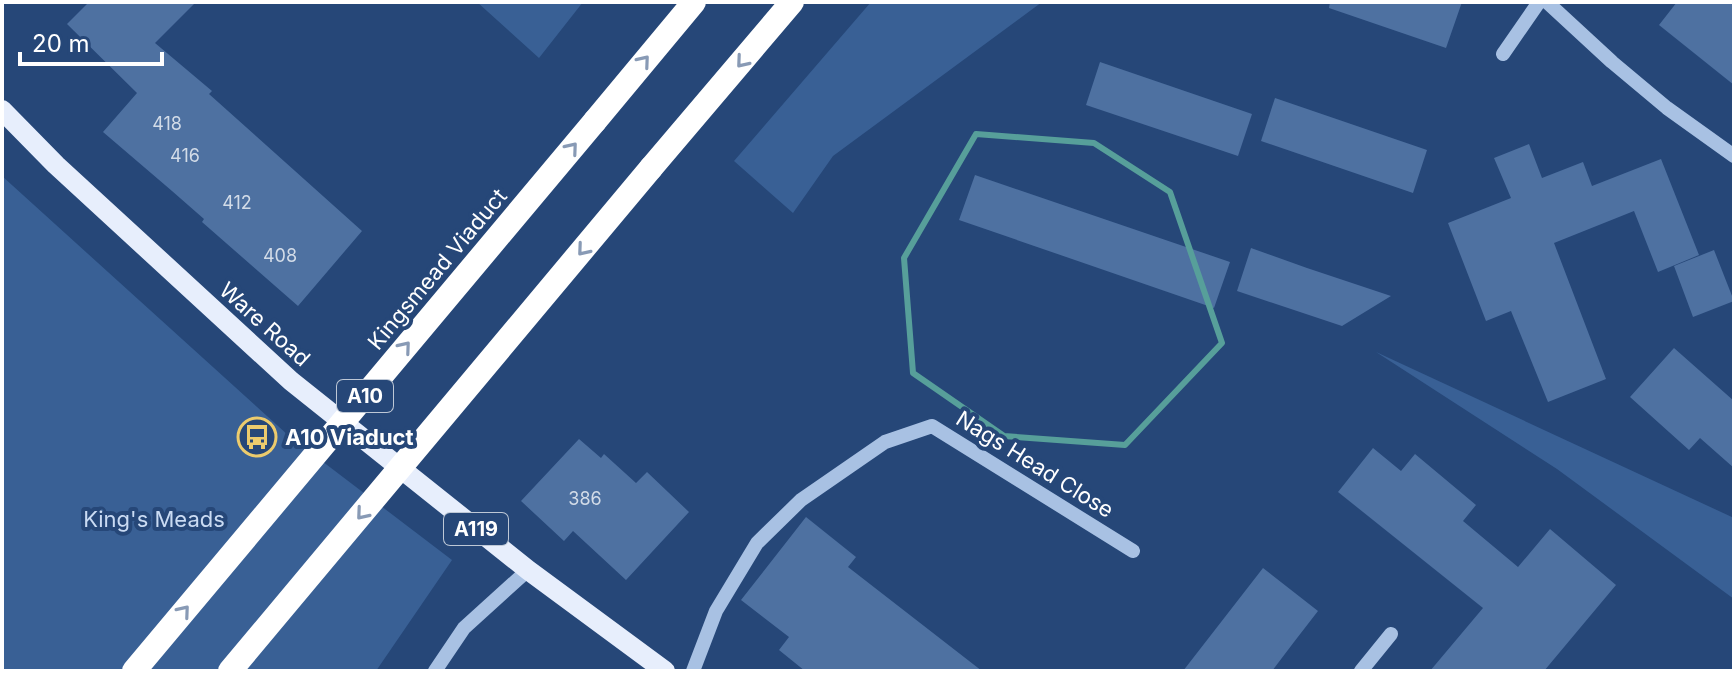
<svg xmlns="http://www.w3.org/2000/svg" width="1736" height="673" font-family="Inter,sans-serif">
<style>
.green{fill:#396095}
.building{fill:#4e71a1}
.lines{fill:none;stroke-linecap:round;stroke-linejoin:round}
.minor{stroke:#a8c1e3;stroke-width:14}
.major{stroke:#e7eefc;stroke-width:20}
.highway{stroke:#fff;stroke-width:24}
.highway-bridge{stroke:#fff;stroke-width:24}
.oneway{stroke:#889ab5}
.marked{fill:none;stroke:#579f9a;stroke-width:6;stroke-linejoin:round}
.labels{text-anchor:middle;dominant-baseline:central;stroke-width:8;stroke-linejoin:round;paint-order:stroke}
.number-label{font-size:18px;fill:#d3dce8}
.shield{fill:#264778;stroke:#bec8d6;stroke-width:2}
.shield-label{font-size:20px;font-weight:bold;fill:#fff}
.street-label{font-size:22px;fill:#fff;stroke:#264778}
.poi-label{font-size:22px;font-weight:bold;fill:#fff;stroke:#264778;text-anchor:start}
.park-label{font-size:22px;fill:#cadbf3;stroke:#264778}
</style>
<rect width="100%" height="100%" fill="#264778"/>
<path class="green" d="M477,2H583L539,58Z
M871,2H1042L833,156L793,213L734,161Z
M2,176L289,436L452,560L376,671H2Z
M1376,352L1734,518V599L1557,469Z"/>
<path class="building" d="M89,2H196L155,43L212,91L209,94L362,231L298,306L202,222L204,219L172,191L103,132L137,93L67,24Z
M1330,2H1462L1446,48L1329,8Z
M1677,2H1734V85L1659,25Z
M1100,62L1252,114L1238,156L1086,105Z
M1275,98L1427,150L1413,193L1261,141Z
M1529,144L1542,178L1583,162L1592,186L1661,159L1699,255L1658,272L1634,211L1554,243L1606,379L1548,402L1511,311L1486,321L1448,223L1511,198L1494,158Z
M975,175L1230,262L1214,308L959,220Z
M1251,248L1307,268L1391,296L1342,326L1237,291Z
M1714,250L1734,301L1693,317L1674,266Z
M1674,348L1734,401V468L1700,438L1689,450L1630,397Z
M579,439L601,458L604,454L636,483L647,472L689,512L626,580L573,531L564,541L521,501Z
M1373,448L1401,471L1415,454L1476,505L1463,521L1518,567L1550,529L1616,585L1544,671H1430L1483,608L1338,492Z
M806,517L856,557L848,567L982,671H805L779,650L789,637L741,600Z
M1263,568L1318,611L1294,642L1272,671H1183Z"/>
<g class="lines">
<path class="minor" d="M1547,2L1612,62L1667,108L1734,156
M1503,54L1539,2
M435,671L464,628L528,570
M693,671L716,611L757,543L801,500L885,442L932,426L1133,551
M1361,671L1391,634"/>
<path class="major" d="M2,110L56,165L291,381L528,570L665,671"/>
<path class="highway" d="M595,121L694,2
M651,168L792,2"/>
<path class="highway-bridge" d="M134,671L595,121
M230,671L651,168"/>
</g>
<defs><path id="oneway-chevron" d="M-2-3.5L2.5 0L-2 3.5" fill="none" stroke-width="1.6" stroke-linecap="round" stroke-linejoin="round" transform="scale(2)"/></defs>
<g class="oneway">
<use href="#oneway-chevron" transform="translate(644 61) rotate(-50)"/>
<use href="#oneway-chevron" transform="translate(742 62) rotate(130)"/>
<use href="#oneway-chevron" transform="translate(572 148) rotate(-50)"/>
<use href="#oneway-chevron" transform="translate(583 250) rotate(130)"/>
<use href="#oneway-chevron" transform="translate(405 347) rotate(-50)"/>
<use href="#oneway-chevron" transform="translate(362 514) rotate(130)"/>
<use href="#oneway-chevron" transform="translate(184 611) rotate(-50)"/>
</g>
<path class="marked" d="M976,134L1094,143L1170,192L1222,343L1125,445L1004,436L913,373L904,258Z"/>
<defs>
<symbol id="bus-ring" viewBox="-11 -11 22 22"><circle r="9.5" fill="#264778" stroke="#eccb6d" stroke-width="1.5"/><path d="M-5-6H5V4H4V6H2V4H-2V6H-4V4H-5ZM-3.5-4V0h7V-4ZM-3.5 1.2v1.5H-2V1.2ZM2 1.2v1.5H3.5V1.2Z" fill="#eccb6d"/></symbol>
</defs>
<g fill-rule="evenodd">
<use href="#bus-ring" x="235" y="415" width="44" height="44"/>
</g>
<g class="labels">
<g class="number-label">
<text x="167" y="123">418</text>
<text x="185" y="155">416</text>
<text x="237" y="202">412</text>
<text x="280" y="255">408</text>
<text x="585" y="498">386</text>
</g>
<g class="shield">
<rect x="337" y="380" width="56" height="32" rx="6"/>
<rect x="444" y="513" width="64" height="32" rx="6"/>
</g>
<g class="shield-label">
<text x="365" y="396">A10</text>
<text x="476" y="529">A119</text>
</g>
<g class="street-label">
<text transform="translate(437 269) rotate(-50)">Kingsmead Viaduct</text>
<text transform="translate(265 324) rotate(42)">Ware Road</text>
<text transform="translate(1035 464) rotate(32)">Nags Head Close</text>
</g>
<g class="poi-label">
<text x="285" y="437">A10 Viaduct</text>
</g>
<g class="park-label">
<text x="154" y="519">King's Meads</text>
</g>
</g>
<rect width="1736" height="673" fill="none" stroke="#ffffff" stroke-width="8"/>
<path d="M20 52v12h142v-12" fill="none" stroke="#ffffff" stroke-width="4"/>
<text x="32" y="52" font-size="24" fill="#ffffff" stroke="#264778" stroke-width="6" paint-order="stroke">20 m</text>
</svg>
